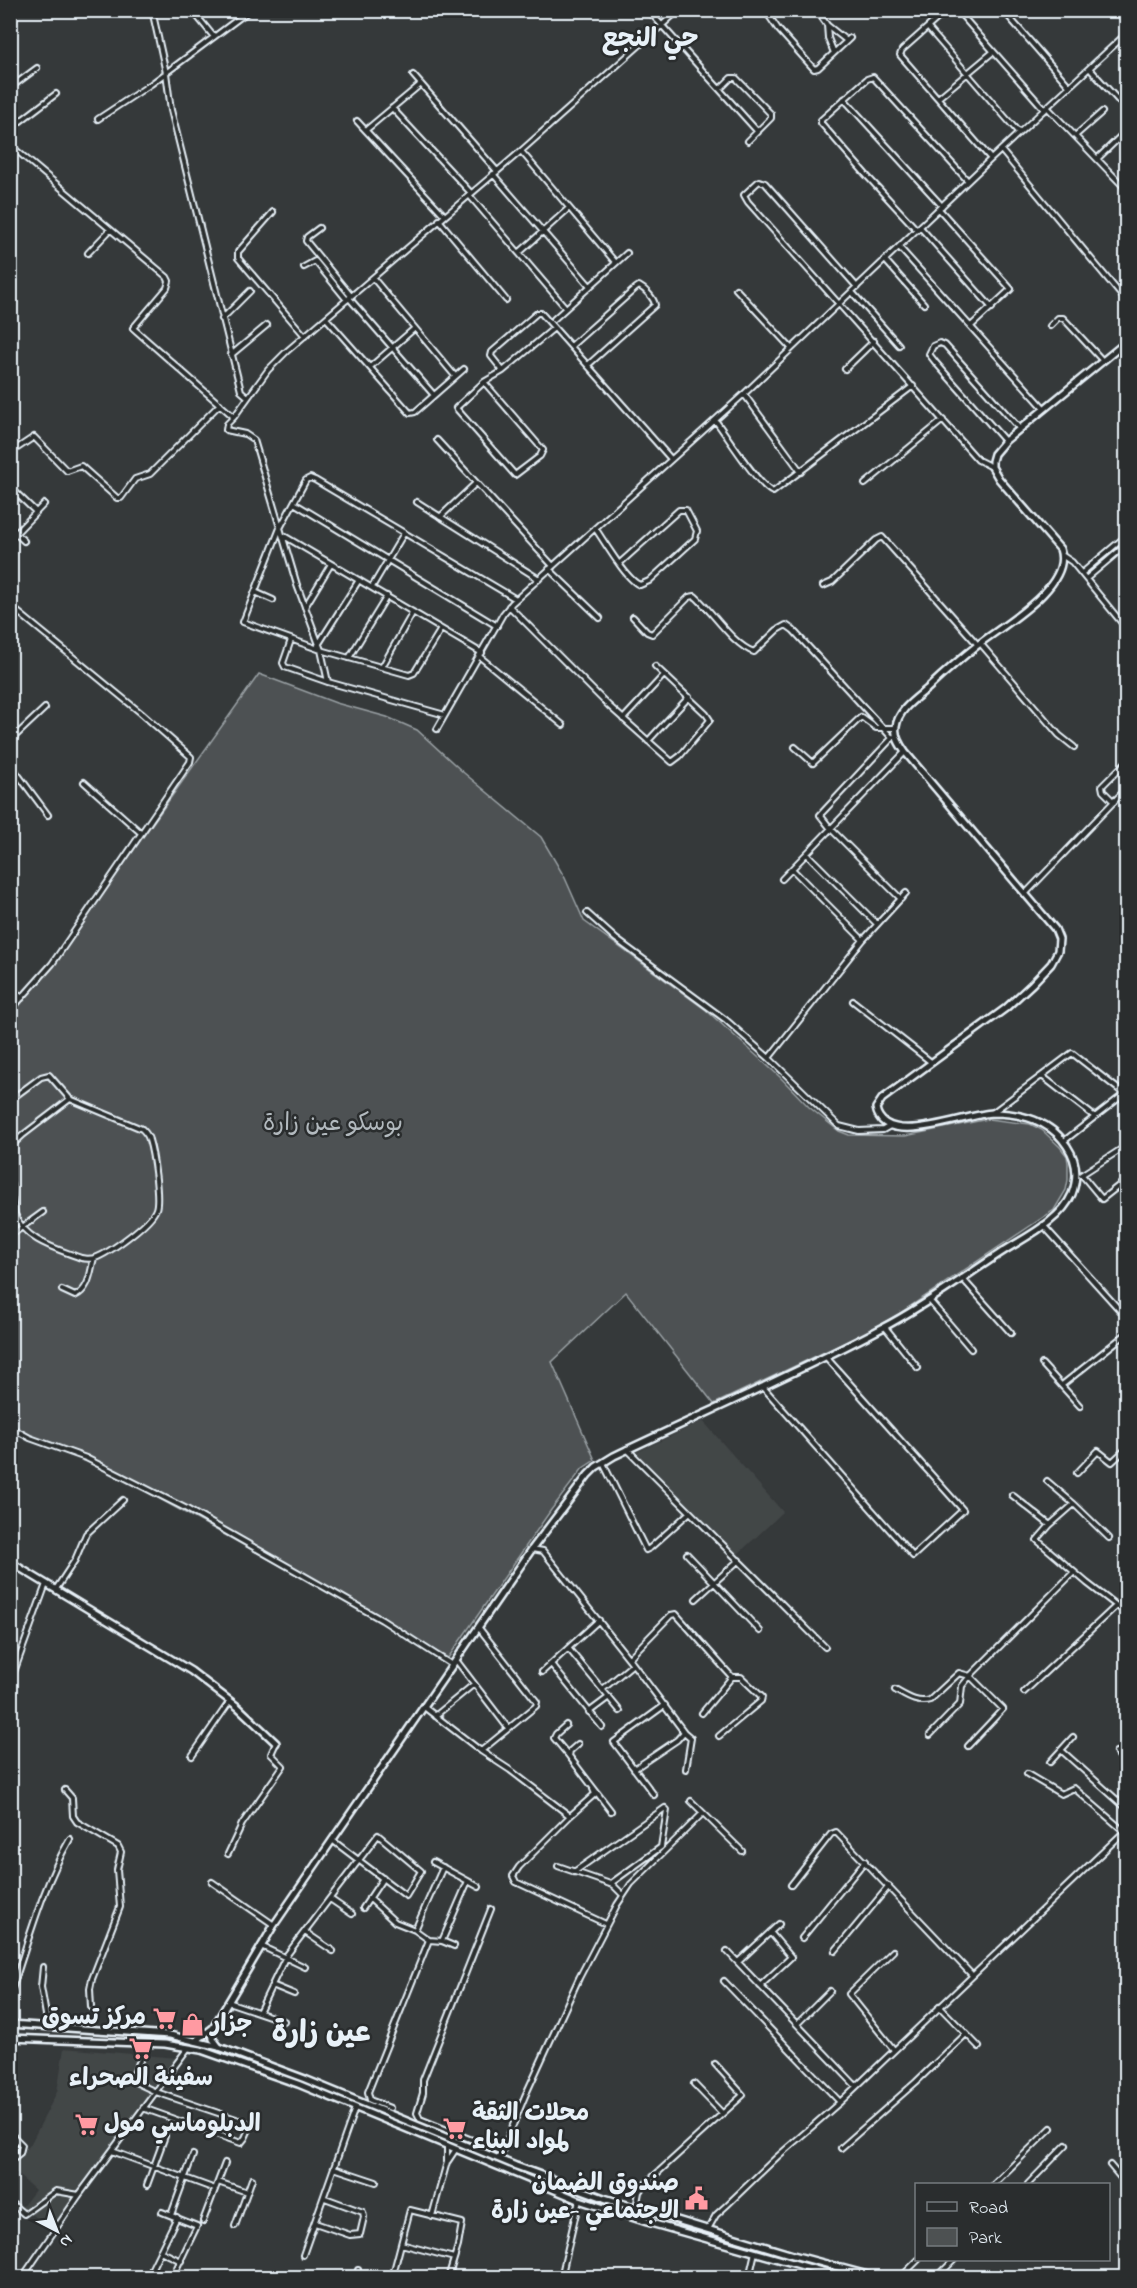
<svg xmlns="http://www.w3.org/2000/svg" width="1137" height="2288" font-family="'Indie Flower','Playpen Sans Arabic',sans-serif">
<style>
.built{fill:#424647}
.green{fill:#4d5152;stroke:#9aa1a5;stroke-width:1.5}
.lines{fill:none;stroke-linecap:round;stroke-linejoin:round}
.street-casing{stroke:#e8f1f8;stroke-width:8}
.secondary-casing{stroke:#e8f1f8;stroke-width:10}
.primary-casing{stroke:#e8f1f8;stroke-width:10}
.street{stroke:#2a2d2e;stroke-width:4}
.secondary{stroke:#2a2d2e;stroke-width:5}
.primary{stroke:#2a2d2e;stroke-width:5}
.labels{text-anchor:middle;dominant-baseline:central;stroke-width:5;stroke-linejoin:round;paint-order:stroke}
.park-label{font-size:24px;fill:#b2b9be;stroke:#2a2d2e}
.poi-label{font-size:24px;font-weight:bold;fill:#e8f1f8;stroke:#2a2d2e;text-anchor:start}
.neighbourhood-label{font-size:26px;font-weight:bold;fill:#e8f1f8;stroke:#2a2d2e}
.district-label{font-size:30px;font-weight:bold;fill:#e8f1f8;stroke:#2a2d2e}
</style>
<rect width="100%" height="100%" fill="#35393a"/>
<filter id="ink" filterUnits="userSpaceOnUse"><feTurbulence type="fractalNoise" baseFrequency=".0167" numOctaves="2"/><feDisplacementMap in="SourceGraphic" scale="12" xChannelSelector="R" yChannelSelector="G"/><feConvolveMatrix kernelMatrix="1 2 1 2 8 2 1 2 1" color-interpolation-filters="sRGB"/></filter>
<g filter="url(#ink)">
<path class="built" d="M703,1421L783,1512L738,1554L635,1453Z
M64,2048L178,2058L52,2229L22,2207L35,2190L11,2169V2165L30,2145L57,2092Z"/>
<path class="green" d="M259,674L336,703L387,717L417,730L464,773L541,837L565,878L584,921L706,1010L780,1077L809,1107L839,1131L849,1135L905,1136L988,1119L1030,1124L1042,1130L1060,1147L1067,1156L1068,1163V1180L1066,1190L1054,1210L897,1315L867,1332L714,1404L626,1292L552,1362L595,1460L583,1468L551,1510L448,1658L82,1456L11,1429L10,1012L43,977Z"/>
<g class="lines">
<defs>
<path id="street" d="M152,10L166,73L171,110L241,391L248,397
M192,10L214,37
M237,10L241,17
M648,10L758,132
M765,10L778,29L814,69L818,68L850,38
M817,10L827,25L847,41
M947,10L902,50L900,55L991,159
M957,10L1045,110
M1003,10L1070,87
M827,25L828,38L834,53
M928,28L1019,133
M1090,69L1126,109
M413,75L497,171
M10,88L37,68
M720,89L731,78H736L771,114V118L748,141
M938,98L993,52
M844,99L942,206
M392,108L471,193
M1048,108L1126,189
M98,119L151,84L250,10
M357,121L445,216
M10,129L56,94
M366,130L421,84
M1075,136L1102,112
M10,145L167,277L169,281L167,288L133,328L234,417L268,370L287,351L521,151L679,10
M1001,150L1126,301
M521,151L616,263
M1097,159L1126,131
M493,174L590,286
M469,195L566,308
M939,209L1011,289L971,326
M273,212L238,252V258L305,336
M439,220L506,300
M920,227L992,308
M319,228L307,237L306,241L351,296
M917,230L868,177L821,123V120L867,79L873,77L968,181
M899,247L1044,408
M88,253L110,230
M519,253L569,208
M885,260L924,304
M304,267L315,261L347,300
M373,278L455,376
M857,287L765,183L759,181L744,195L748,202C825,288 902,374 978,460L992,467
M736,289L791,348
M852,292L899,345
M349,298L433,394
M326,318L410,413L415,412L464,369
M222,319L250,291
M554,319L627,253
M1050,326L1058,318H1063L1103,361
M571,346L636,288L639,286C645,289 654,298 655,305L588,365
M231,355L267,325
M370,367L415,328
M845,369L874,341
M503,371L491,356L492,352L537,313H541L671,459
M484,382L543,450L540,456L515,475L456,408L484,382L503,371L554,328
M744,394L801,472
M234,417L227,424L226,430L245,434L254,440L297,585L321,650L328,682
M715,420C726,434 759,487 773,492L913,386
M437,440L553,566
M1005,441L936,363L929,354L933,346L940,343L945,345L1019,428
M10,453L34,437L67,471L81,466L117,498H121L135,479L150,474L220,404
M865,484L943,420
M10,487L36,512
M417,502L539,579
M294,503L497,626
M440,517L476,483
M10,528L24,541
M595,528C604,541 627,581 640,585L649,581L695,539L697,531L686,510H679L620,563
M16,533L44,504
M284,536L482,653
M1063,556L1072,562L1126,628
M549,569L600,618
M1082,573L1126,536
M1086,579L1126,545
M823,586L832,582L876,540L882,537L978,645
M372,587L404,533
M255,592L273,600
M509,606L609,706L672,762L680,756L710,720L706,714L655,666
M305,607L331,564
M10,615L18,612L141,713L191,757L190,762L52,964L10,1011
M633,617L647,632L652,634L689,597L695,596C712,611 733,645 754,652L777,630L786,625L793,630L892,738
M441,629L414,673L409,675L321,650L243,622L280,528L306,480L310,478L315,480L516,599
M291,640L283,663L285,667L328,682L445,715
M980,643L1059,735L1074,747
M318,645L359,580
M480,657L563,725
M349,658L387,596
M382,667L413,612
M623,719L664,675
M437,729L503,614L512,603L744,394L991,159L1126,34
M893,737L820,815L831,829L901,899
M10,741L45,708
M648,741L689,697
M795,747L813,763L861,717L876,728H896
M10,764L48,815
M84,782L141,833
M1114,802L1103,791L1102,786L1126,762
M807,854L877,924
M792,869L863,940
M782,879L905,752
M1025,894L1126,789
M587,913L616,939L726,1020L769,1058L839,1126L859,1131L883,1130L890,1126
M10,987L22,998
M853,1001L931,1062
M769,1058L863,940L906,893
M1042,1076L1095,1117
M10,1100L41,1077L49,1075L70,1099L142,1129C145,1132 148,1135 149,1140C153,1153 160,1198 156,1209C151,1223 109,1253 95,1258C90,1259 86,1259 81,1258C58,1249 24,1241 15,1214C12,1204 12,1192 10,1181
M992,1113L1072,1053L1122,1092L1123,1095L1064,1141
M10,1147L23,1135L70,1099
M1081,1175L1126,1146
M1082,1175L1102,1199L1126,1180
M1121,1185L1126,1191
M1043,1225L1126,1317
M10,1236L43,1212
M962,1278L1011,1333
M62,1290L75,1296C90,1289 90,1272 94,1258
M929,1300L971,1349
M885,1327L918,1368
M1042,1364L1080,1406
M1062,1385L1126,1334
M763,1387L913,1556L963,1510L826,1357
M10,1427L30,1438L86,1458L185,1508L382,1620L452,1665
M627,1449L825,1647
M603,1463L646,1550L650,1548L690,1512
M1077,1473L1098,1451L1112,1462L1126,1449
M1047,1481L1074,1504L1050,1525L1037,1540L1087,1583L1126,1613
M1012,1495L1050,1525
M1074,1504L1109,1538
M532,1549L543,1551L633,1664L684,1732L677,1740L634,1769
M687,1554L760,1631
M10,1580L19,1567
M56,1589L75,1560L86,1534L123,1500
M696,1599L739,1560
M479,1628L537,1702L536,1706L481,1751
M568,1648L620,1711
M629,1658L671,1615L676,1614L732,1677
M456,1660L508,1728
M551,1664L602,1727
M542,1672L599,1620
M10,1683L46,1584
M603,1689L633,1664
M895,1690C906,1696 917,1704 930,1700L959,1673L970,1676L1003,1709L968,1746
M1024,1692L1116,1606
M424,1707L481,1751L510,1770L570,1816
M589,1712L609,1697
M702,1713L732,1677H741L762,1697L761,1701L719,1736
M435,1716L474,1684
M566,1725L556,1734L554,1738L569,1756
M684,1732L691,1738L686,1769
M930,1735L960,1704L962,1686L970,1676L1074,1572
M578,1744L570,1751L569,1756L611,1811
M1061,1750L1126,1808
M1116,1752L1126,1764
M192,1756L230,1701
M1050,1762L1073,1737
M1027,1774L1061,1794L1074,1788L1125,1832
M593,1789L595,1794L570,1816L519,1867L513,1876L516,1882L606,1924
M65,1790L72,1798L73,1816L77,1822L118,1846L121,1852L117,1870L120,1907L92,1979L90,1989L91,2007
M654,1795L614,1742L665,1705
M691,1801L742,1851
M228,1854L242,1824L283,1766L271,1754L276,1743
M433,1862L479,1887
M558,1866L613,1885L623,1895
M574,1872L665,1808L667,1810L661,1847L610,1884
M212,1882L274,1925
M791,1885L831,1834L836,1832L972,1975
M369,1898L395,1922L415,1930L429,1940L442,1941L454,1946
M330,1899L352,1914
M363,1908L383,1878
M491,1909L423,2080V2093L417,2113L420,2119L502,2152
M415,1930L443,1867
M305,1932L333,1951
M802,1938L865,1861
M442,1941L468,1881
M261,1946L305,1967
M727,1951L856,2086
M835,1951L889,1886
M893,1951L849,1994L894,2050
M738,1962L779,1924
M43,1967L41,1987L48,2026
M724,1981L840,2102
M272,1985L294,1994
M760,1986L791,1957L770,1932
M10,1995C28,1943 42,1887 70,1839
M228,2002L284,2021
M939,2006L979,2047
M259,2012L286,1956L378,1835L421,1871L406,1896L332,1840
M797,2024L830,1991
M694,2084L722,2113
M143,2108L241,2143L245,2138L250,2127L248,2123L156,2092L135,2082L133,2076L148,2043
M390,2108L370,2100L368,2092L429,1940
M10,2133L22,2145L20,2153L10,2161
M841,2148L916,2082L966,2034
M112,2151L215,2189
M499,2159L525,2096L579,1978L617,1905L631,1884L703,1813
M448,2161L456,2149
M1110,2165L1126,2184
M334,2168L376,2182
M218,2182L247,2192
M994,2184L1051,2128
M1028,2184L1066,2145
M147,2185L165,2136
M10,2202L24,2214L56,2191L79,2195
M636,2208L639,2192L643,2186L743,2095L715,2064
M162,2212L197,2226L172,2278
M171,2215L193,2155
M432,2216L447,2162V2145
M203,2221L225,2163
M315,2223L350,2235L360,2234L364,2217L363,2212L325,2198
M235,2226L252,2179
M708,2229L716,2215L727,2205L777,2157L839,2103L1126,1830
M160,2251L181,2261
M303,2255L355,2108
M393,2275L402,2278
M479,2276L485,2278
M22,2278L79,2195L188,2048
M165,2278L153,2271L152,2268L177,2217
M356,2278L358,2270
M392,2278L401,2244
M448,2278L458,2246L462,2223L410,2210L401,2244L454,2258
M561,2278L579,2200
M749,2278L755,2252
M900,2278L918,2260
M936,2278L954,2260"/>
<path id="secondary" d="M1124,10L1126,13
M10,1562L191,1671L238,1707L276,1743
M212,2030L213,2039L219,2047
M196,2041L213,2028L274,1925L532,1549L588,1475L596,1467L614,1456C704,1413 796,1374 884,1327C924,1306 961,1279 999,1254C1023,1238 1060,1222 1072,1194C1078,1178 1077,1161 1067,1146C1051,1121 1021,1113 992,1113C966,1114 883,1150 876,1108L882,1099L1006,1008L1032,984L1051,964L1058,951L1059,939L1055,929L905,752C900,745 894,736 896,727C898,710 915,699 927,689C944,673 961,658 979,644C1003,625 1073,586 1060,549L999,479L992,467V461L994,454L1005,441L1126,342"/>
<path id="primary" d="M10,2024L170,2035L219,2047L305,2079L516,2166L604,2198L793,2255L879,2278
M10,2038L165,2044L201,2050L298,2084L579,2200L647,2222L846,2278"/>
</defs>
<use href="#street" class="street-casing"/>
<use href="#secondary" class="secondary-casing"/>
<use href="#primary" class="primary-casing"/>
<use href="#street" class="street"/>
<use href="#secondary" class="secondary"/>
<use href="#primary" class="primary"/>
</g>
</g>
<defs>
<symbol id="supermarket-bare" viewBox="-9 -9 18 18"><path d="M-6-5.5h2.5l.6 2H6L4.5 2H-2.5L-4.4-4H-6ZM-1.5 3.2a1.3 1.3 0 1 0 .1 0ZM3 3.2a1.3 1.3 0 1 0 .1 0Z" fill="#ff9aa2" stroke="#2a2d2e" stroke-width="2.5" paint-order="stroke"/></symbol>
<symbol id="shop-bare" viewBox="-9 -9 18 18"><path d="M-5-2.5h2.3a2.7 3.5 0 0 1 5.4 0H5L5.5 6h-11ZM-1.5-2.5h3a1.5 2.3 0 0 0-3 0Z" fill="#ff9aa2" stroke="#2a2d2e" stroke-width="2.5" paint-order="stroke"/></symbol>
<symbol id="civic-bare" viewBox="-9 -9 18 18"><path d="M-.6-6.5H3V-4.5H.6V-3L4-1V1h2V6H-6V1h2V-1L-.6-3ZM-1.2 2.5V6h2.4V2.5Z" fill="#ff9aa2" stroke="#2a2d2e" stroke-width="2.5" paint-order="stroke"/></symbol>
</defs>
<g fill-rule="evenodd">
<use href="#supermarket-bare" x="148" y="2002" width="33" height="33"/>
<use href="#shop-bare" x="176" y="2008" width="33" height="33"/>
<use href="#supermarket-bare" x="124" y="2032" width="33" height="33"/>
<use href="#supermarket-bare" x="70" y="2108" width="33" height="33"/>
<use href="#supermarket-bare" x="438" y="2112" width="33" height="33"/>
<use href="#civic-bare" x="680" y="2182" width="33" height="33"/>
</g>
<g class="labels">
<g class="park-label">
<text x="333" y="1124">بوسكو عين زارة</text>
</g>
<g class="poi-label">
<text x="146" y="2018" text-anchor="end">مركز تسوق</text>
<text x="211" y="2025">جزار</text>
<text x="141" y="2079" text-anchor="middle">سفينة الصحراء</text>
<text x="472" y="2114">محلات الثقة<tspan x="472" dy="28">لمواد البناء</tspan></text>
<text x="104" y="2125">الدبلوماسي مول</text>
<text x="679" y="2184" text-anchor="end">صندوق الضمان<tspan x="679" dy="28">الاجتماعي -عين زارة</tspan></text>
</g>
<g class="neighbourhood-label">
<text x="650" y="40">حي النجع</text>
</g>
<g class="district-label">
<text x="321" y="2034">عين زارة</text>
</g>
</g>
<rect width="1137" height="2288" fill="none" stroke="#2a2d2e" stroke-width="36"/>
<rect x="18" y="18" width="1101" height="2252" fill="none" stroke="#e8f1f8" stroke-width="2" filter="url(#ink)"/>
<rect x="915" y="2183" width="195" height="78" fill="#2a2d2e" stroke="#767b7f" stroke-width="1.5"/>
<rect x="927" y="2202" width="30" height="9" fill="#2a2d2e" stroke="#767b7f" stroke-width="1.5"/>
<text x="969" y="2213" font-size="18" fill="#e8f1f8">Road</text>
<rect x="927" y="2228" width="30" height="18" fill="#4d5152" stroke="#767b7f" stroke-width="1.5"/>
<text x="969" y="2243" font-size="18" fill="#e8f1f8">Park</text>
<g transform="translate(57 2231) rotate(138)" stroke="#2a2d2e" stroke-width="4.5" paint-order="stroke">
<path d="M0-4.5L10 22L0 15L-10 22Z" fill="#e8f1f8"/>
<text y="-9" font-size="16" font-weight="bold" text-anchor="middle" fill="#e8f1f8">N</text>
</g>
</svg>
